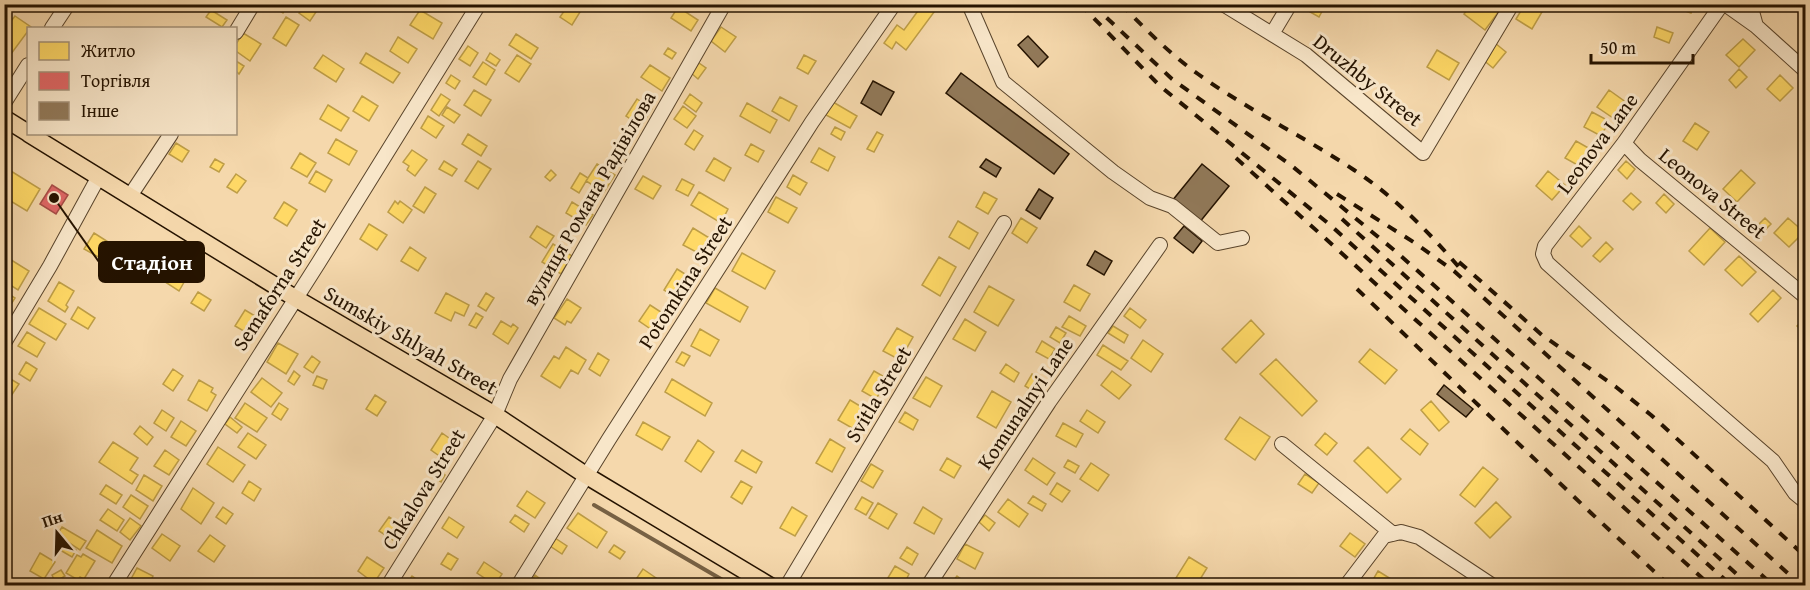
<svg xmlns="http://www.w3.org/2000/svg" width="1810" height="590" font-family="'Gentium Book Plus',serif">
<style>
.homes{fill:#ffd966;stroke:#be9e47;stroke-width:1.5}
.shops{fill:#e06666;stroke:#a84d47;stroke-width:1.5}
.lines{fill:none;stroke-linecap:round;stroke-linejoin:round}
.stream{stroke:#776144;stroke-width:4}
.building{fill:#917959;stroke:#251300;stroke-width:1.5}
.minor-casing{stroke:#59442b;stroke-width:16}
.major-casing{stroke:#251300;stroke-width:19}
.minor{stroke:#f8e6c9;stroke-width:14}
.major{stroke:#f5d8ac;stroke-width:16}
.rail{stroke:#251300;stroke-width:4;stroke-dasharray:10 10;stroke-linecap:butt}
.labels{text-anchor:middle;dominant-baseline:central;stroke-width:6;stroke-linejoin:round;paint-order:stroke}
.street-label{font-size:21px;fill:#251300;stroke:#f8e6c9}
.leader{fill:none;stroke:#251300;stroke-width:2}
.callout-dot{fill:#251300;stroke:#f8e6c9;stroke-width:2}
.callout{fill:#251300;stroke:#251300;stroke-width:2}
.callout-label{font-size:22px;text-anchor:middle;font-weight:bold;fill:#fff}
</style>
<rect width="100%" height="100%" fill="#f5d8ac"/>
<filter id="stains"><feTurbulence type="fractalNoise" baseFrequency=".00333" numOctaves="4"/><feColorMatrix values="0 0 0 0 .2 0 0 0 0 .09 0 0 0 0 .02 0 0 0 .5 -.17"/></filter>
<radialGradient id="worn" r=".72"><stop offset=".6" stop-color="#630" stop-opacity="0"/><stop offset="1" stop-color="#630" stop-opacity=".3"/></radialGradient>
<path class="homes" d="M269,4H288L283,13Z
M569,4H585L572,25L560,17Z
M923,4H940L906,50L896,42L892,49L884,43L897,25L904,30Z
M1303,4H1326L1319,17L1301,7Z
M1471,4H1493L1500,10L1485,30L1464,14Z
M1525,4H1530L1542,12L1532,29L1516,19Z
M1678,4H1694L1691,13L1677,8Z
M304,5L316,12L310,21L299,13Z
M678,7L698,20L691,31L671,18Z
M211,10L227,20L222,27L206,17Z
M420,10L442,23L433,39L410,25Z
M15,16L31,27L11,54L4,49V30Z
M286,17L299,25L286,46L273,38Z
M721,27L736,37L725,52L711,41Z
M1657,27L1673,33L1669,43L1654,37Z
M243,33L261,44L250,61L236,51V44Z
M516,34L538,48L531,59L509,45Z
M398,37L417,49L408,63L390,51Z
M1743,39L1755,50L1739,67L1726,55Z
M1495,43L1506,52L1493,68L1482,59Z
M468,46L478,53L470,66L459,59Z
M668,48L676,53L672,59L664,54Z
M1437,50L1459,63L1449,80L1427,67Z
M366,53L400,73L393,83L360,63Z
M490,53L500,60L496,66L486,60Z
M323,55L344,69L336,82L314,68Z
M517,55L531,64L519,82L505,73Z
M804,55L816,61L808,74L797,68Z
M236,61L244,66L239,74L236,71Z
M483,62L495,70L486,85L473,77Z
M699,63L706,68L698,79L691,73Z
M650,65L670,78L662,91L641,77Z
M1739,69L1747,77L1736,88L1729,80Z
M451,75L460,81L455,89L446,83Z
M1780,75L1793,88L1780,101L1767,89Z
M474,90L491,100L481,116L464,105Z
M1609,90L1627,103L1616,120L1597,107Z
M441,94L450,100L439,116L431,110Z
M690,94L702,103L696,112L684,103Z
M362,96L378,106L369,121L353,111Z
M780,97L797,106L789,121L772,111Z
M637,99L652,109L641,126L626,116Z
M833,102L857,116L850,128L826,115Z
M747,103L777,120L770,133L740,116Z
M328,105L349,118L341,131L320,119Z
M683,106L696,116L687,128L674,119Z
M447,107L460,115L454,123L442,115Z
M1592,112L1609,121L1601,136L1584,127Z
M428,116L444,126L436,138L421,128Z
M1695,123L1709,132L1697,150L1683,141Z
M835,127L845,132L841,140L831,134Z
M694,130L703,136L694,150L685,144Z
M877,132L883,135L874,152L867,149Z
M468,134L487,146L481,156L462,144Z
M336,139L357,151L349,165L328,153Z
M1576,141L1592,150L1581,167L1565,158Z
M176,143L189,151L182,162L169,154Z
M751,144L764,151L758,162L745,155Z
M819,148L835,157L828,171L811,162Z
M412,150L427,160L415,176L407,170L409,166L403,162Z
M300,153L316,163L307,177L291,168Z
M714,158L731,168L724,181L706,171Z
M215,159L224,164L219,172L210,167Z
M444,161L457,169L452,176L439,169Z
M478,161L491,169L478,189L465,181Z
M1626,161L1635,169L1627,179L1618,170Z
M597,164L615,175L604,192L586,181Z
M6,168L40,189L27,211L4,197V170Z
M551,170L556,175L550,181L545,177Z
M1741,170L1755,183L1737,202L1723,189Z
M316,171L332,180L325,192L309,183Z
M1548,171L1565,185L1552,200L1536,186Z
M580,173L588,178L579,193L571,188Z
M236,174L246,181L237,193L227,187Z
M793,175L807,183L800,195L787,187Z
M643,176L661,186L653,199L635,189Z
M682,179L694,185L688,196L676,190Z
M425,187L436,194L424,213L413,206Z
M699,192L728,209L721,223L691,205Z
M984,192L997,199L988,214L976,207Z
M1631,193L1641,202L1633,210L1623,201Z
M1664,194L1674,204L1666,213L1656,203Z
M776,197L797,208L788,223L768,212Z
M395,201L398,204L400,201L412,210L403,223L388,212Z
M284,202L297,210L287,226L274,218Z
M572,202L593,215L586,225L566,213Z
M1021,218L1037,228L1027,243L1012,233Z
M1765,218L1771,224L1765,230L1759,224Z
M1788,218L1804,232L1789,247L1774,233Z
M958,221L978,233L969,249L949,237Z
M369,224L387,235L377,250L360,239Z
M537,226L554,236L546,248L530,237Z
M1579,226L1591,238L1582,247L1570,236Z
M693,228L711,239L702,255L683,245Z
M1710,228L1725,242L1704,265L1689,251Z
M94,233L113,245L104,260L84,249Z
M1606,242L1613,249L1600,262L1593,256Z
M553,244L572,256L561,274L542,262Z
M410,247L426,258L418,271L401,261Z
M742,253L775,271L765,289L732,271Z
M1739,256L1756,272L1742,286L1725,270Z
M939,257L956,267L940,296L922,285Z
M8,258L29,271L18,290L4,281V263Z
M167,265L187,277L179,291L159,278Z
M677,269L693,279L679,300L664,290Z
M59,282L74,291L66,305L68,307L65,312L48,301Z
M1074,285L1090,294L1080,311L1064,302Z
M989,286L1014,300L998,326L974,312Z
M715,288L748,307L740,322L706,303Z
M1773,290L1781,298L1758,322L1750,314Z
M4,291L15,298L8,309L4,307Z
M198,292L211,300L204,311L191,303Z
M446,293L469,305L464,316L455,312L451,321L435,313Z
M486,293L494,298L486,311L478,306Z
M567,299L581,308L571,323L567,321L565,325L554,318Z
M650,305L667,316L655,332L639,321Z
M78,307L95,318L88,329L71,319Z
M39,308L66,324L56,340L29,324Z
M1130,308L1146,320L1140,328L1124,316Z
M245,310L263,321L254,337L235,326Z
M476,313L483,317L476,328L469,325Z
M1069,316L1086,326L1080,336L1062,327Z
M1806,318V334L1797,326Z
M965,319L986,332L975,351L953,339Z
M1251,320L1264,334L1236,363L1222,349Z
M501,321L511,327L513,324L518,328L508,344L493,334Z
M1113,326L1128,335L1124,343L1108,333Z
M1056,327L1066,333L1060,343L1050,337Z
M897,328L913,337L900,360L883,351Z
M700,329L719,340L710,356L691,346Z
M27,332L45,343L37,357L18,346Z
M1143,340L1163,354L1151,372L1131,358Z
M1042,341L1055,349L1049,359L1036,352Z
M278,343L298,354L286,374L267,362Z
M1103,345L1128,361L1121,370L1097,355Z
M566,347L586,360L578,374L571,370L560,388L541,376L554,356L559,359Z
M1370,349L1397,370L1385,384L1359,362Z
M682,352L690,356L684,366L676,362Z
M598,353L609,360L600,376L589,369Z
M312,356L320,362L313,373L304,367Z
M1276,359L1317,401L1302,416L1260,374Z
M26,362L37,369L30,381L19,374Z
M1006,364L1019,373L1014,382L1000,373Z
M173,369L183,376L173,391L163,384Z
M294,371L300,376L294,385L288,381Z
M874,371L888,379L876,399L862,391Z
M1112,371L1131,385L1119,399L1101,385Z
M1032,374L1045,382L1038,394L1025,386Z
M4,375L19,384L7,402L4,400Z
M317,376L327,380L323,389L313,385Z
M926,377L942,386L930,407L913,398Z
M262,378L282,393L271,407L251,392Z
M672,379L712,403L705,416L665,392Z
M199,380L213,388L211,392L216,395L207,411L188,400Z
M992,391L1011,402L996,428L977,417Z
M375,395L386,402L377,416L366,409Z
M850,400L870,412L859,432L838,420Z
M1431,401L1449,422L1439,431L1421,410Z
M245,403L267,418L257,432L235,418Z
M279,403L288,409L281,420L272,414Z
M162,410L174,418L166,431L154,423Z
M1087,410L1105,422L1098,433L1080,421Z
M905,412L918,420L913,430L899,422Z
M230,417L242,427L237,433L225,424Z
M1240,417L1270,437L1255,460L1225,439Z
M181,421L196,431L186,446L171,437Z
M643,422L670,437L662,450L636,435Z
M1063,423L1083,434L1076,447L1056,436Z
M140,426L153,437L147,445L134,434Z
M1410,429L1428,444L1420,455L1401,439Z
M248,433L266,445L256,459L238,447Z
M442,433L456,443L445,460L431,450Z
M1325,433L1337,443L1327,455L1315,445Z
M830,439L845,448L832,472L816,463Z
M698,440L714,452L701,472L685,461Z
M113,442L138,458L130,470L138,475L132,484L99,462Z
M218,447L245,465L233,482L207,464Z
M1368,447L1401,479L1387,493L1354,461Z
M165,450L179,460L169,475L154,466Z
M742,450L762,462L756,473L735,461Z
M947,458L961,466L954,478L940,470Z
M1033,458L1055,473L1047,485L1025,470Z
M1068,460L1079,466L1075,473L1064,467Z
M1091,463L1109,475L1098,491L1080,479Z
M871,464L883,471L873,488L861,481Z
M1483,467L1498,479L1475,507L1460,495Z
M436,468L445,475L441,482L431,475Z
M1305,474L1319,483L1312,493L1298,484Z
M144,475L162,486L153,501L136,490Z
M249,481L261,489L254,501L242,493Z
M741,481L752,487L742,504L731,497Z
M1057,483L1070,491L1062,502L1050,494Z
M106,485L122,495L116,504L100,494Z
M193,488L214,503L201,524L181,509Z
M527,491L545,503L535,518L517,506Z
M131,495L148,506L140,519L123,507Z
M1033,496L1046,504L1042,511L1028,503Z
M862,497L873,503L866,515L855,509Z
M1008,499L1028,514L1019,527L998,512Z
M1496,502L1511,517L1490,538L1475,523Z
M878,503L897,514L888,529L869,518Z
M223,507L233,514L226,524L216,517Z
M792,507L807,516L795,536L780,528Z
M923,507L942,519L934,534L914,523Z
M108,509L124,520L117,531L100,520Z
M578,513L607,532L597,548L567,528Z
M515,515L529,524L524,532L510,522Z
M985,515L995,523L989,531L979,522Z
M389,517L406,528L396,542L379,531Z
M449,517L464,527L457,538L442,528Z
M130,518L141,526L130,540L120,532Z
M62,527L86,541L80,550L57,535Z
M97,530L122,546L112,563L86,548Z
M1350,533L1365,544L1355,557L1340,546Z
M162,534L180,546L170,561L152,548Z
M210,535L225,546L214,562L198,551Z
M555,538L567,546L562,554L550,546Z
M59,539L76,550L72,557L60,550L62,548L56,544Z
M965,544L983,553L975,569L957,559Z
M614,545L625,552L620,559L609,552Z
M907,547L918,554L912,565L900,558Z
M40,553L55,562L44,579L30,571Z
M448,553L458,559L451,570L441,564Z
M83,554L95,561L84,579L80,577L78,580L66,573L77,555L81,557Z
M367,557L384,568L374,583L358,571Z
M1189,557L1207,568L1196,586H1180L1174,581Z
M484,562L502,574L495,585L477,573Z
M895,566L909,574L903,586H883Z
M137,568L153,576L148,586H141L131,579Z
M643,569L659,580L656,586H639L634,582Z
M61,570L65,576L55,582L52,575Z
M1378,571L1391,579L1386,586H1375L1371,583Z
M535,575L550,586H528Z
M412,576L424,584L422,586H405Z
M957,576L968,584L967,586H949Z"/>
<path class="shops" d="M52,185L68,195L56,214L40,204Z"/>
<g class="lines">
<path class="stream" d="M594,505L733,586"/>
</g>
<path class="building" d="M1028,36L1048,57L1038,67L1018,45Z
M961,73L1069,154L1054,174L946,93Z
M873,81L894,92L881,115L861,103Z
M986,159L1001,168L996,177L980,167Z
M1202,164L1229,186L1199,223L1172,201Z
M1039,189L1053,198L1040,219L1026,210Z
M1184,226L1202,241L1193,253L1174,238Z
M1095,251L1112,261L1104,275L1087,265Z
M1444,385L1473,409L1466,417L1437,394Z"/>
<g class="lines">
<defs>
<path id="minor" d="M969,4L1003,82L1113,172L1150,198L1172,206L1218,243L1242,238
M1223,4L1306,55L1423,153L1512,4
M1722,4L1624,143L1545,246L1543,254L1547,263L1616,325L1773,461L1795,493L1806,502
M1725,4L1756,26L1806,71
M1750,4L1756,26
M52,28L68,4
M236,32L253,4
M1272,34L1290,4
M4,103L28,65
M1624,143L1640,160L1806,297
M130,196L171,134
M4,343L50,266L98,178
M1282,444L1393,534
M113,586L319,262L479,4
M388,586L495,415L510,379L724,4
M518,586L609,439L812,122L894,4
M787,586L1004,223
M928,586L1049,402L1160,245
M1346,586L1384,536L1401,532L1419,537L1493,586"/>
<path id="major" d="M4,118L28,133
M29,134L295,298L495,415L587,476L770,586"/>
</defs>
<use href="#minor" class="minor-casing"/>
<use href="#major" class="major-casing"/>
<use href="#minor" class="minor"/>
<use href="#major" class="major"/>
<path class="rail" d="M1080,4L1160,86L1329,224L1732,586
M1092,4L1172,79L1292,166L1394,250L1774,586
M1121,4C1145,29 1170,54 1198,74C1248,110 1303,136 1354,170C1395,197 1431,234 1463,272
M1236,158L1711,586
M1337,194L1415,243L1454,271L1802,586
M1342,219L1750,586
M1459,262L1542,335L1616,387L1651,415L1806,557
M1357,289L1591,513L1670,586"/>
</g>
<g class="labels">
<g class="street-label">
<text transform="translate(1368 80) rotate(39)">Druzhby Street</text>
<text transform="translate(1597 143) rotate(-53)">Leonova Lane</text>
<text transform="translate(1713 193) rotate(39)">Leonova Street</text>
<text transform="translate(589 198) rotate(-60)">вулиця Романа Радівілова</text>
<text transform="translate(685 282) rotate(-57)">Potomkina Street</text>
<text transform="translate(279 284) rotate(-57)">Semaforna Street</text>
<text transform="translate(411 340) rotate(30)">Sumskiy Shlyah Street</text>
<text transform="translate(878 394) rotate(-59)">Svitla Street</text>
<text transform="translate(1025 403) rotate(-56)">Komunalnyi Lane</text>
<text transform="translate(423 489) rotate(-58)">Chkalova Street</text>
</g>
</g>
<path class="leader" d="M54 198L99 262"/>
<circle class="callout-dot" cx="54" cy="198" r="6"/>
<rect class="callout" x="99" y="242" width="105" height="40" rx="6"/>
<g class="callout-label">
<text x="152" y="270">Стадіон</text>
</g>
<rect width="1810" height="590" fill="none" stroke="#f5d8ac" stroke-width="24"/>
<rect x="6" y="6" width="1798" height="578" fill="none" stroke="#251300" stroke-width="3"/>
<rect x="12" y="12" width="1786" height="566" fill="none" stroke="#251300" stroke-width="1.5"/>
<rect x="27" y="27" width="210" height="108" fill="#f8e6c9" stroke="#a49279" stroke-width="1.5"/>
<rect x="39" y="42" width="30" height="18" fill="#ffd966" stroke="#a49279" stroke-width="1.5"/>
<text x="81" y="57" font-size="18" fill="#251300">Житло</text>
<rect x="39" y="72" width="30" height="18" fill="#e06666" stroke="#a49279" stroke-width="1.5"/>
<text x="81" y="87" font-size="18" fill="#251300">Торгівля</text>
<rect x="39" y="102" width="30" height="18" fill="#917959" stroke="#a49279" stroke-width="1.5"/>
<text x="81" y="117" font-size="18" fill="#251300">Інше</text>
<g transform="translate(57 533) rotate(341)" stroke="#f8e6c9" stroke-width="4.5" paint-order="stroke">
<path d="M0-4.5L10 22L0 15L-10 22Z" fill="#251300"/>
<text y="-9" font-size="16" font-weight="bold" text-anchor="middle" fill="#251300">Пн</text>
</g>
<path d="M1591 54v9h102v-9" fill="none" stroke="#251300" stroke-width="3"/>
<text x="1600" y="54" font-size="18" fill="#251300" stroke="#f8e6c9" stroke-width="4.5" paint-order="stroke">50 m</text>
<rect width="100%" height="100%" filter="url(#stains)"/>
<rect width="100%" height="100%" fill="url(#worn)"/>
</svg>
